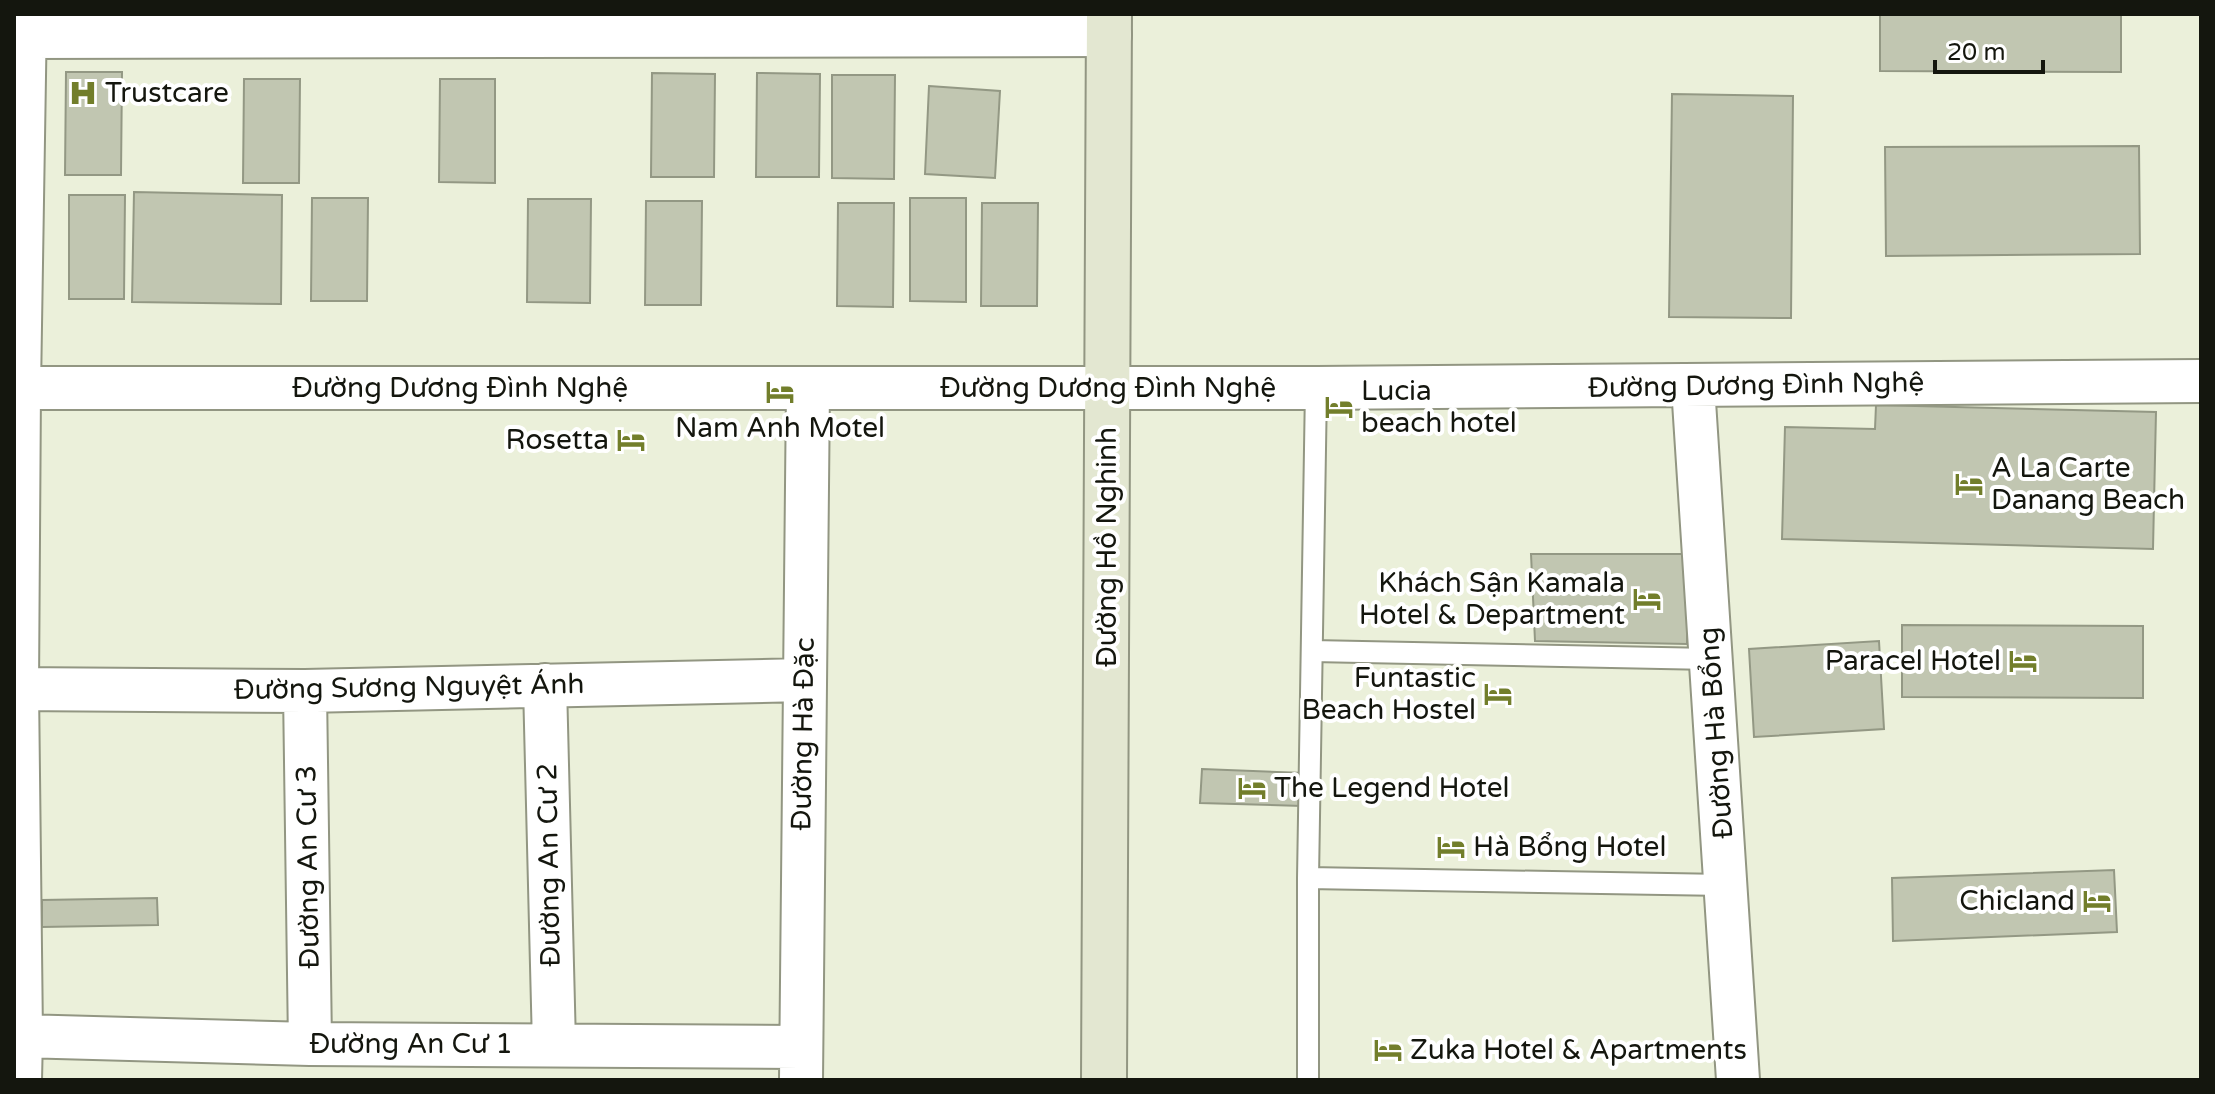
<svg xmlns="http://www.w3.org/2000/svg" width="2215" height="1094" font-family="'Varela Round',sans-serif">
<style>
.building{fill:#c1c6b1;stroke:#939884;stroke-width:2}
.lines{fill:none;stroke-linecap:round;stroke-linejoin:round}
.lane-casing{stroke:#929682;stroke-width:24}
.street-casing{stroke:#929682;stroke-width:46}
.secondary-casing{stroke:#929682;stroke-width:48}
.lane{stroke:#fff;stroke-width:20}
.street{stroke:#fff;stroke-width:42}
.secondary{stroke:#e3e7d1;stroke-width:44}
.labels{text-anchor:middle;dominant-baseline:central;stroke-width:8;stroke-linejoin:round;paint-order:stroke}
.poi-label{font-size:28px;fill:#14160e;stroke:#fff;text-anchor:start}
.street-label{font-size:28px;fill:#14160e;stroke:#fff}
</style>
<rect width="100%" height="100%" fill="#ebf0da"/>
<path class="building" d="M1880,14H2121V72L1880,71Z
M66,72H122L121,175H65Z
M652,73L715,74L714,177H651Z
M757,73L820,74L819,177H756Z
M832,75H895L894,179L832,178Z
M244,79H300L299,183H243Z
M440,79H495V183L439,182Z
M929,86L1000,91L995,178L925,174Z
M1672,94L1793,96L1791,318L1669,317Z
M2139,146L2140,254L1886,256L1885,147Z
M134,192L282,195L281,304L132,302Z
M69,195H125L124,299H69Z
M312,198H368L367,301H311Z
M910,198H966V302L910,301Z
M528,199H591L590,303L527,302Z
M646,201H702L701,305H645Z
M838,203H894L893,307L837,306Z
M982,203H1038L1037,306H981Z
M1876,405L2156,412L2153,549L1782,539L1785,427L1875,429Z
M1531,554H1687V644L1535,641Z
M1902,625L2143,626V698L1902,697Z
M1879,641L1884,729L1754,737L1749,649Z
M1202,769L1304,773L1302,806L1200,803Z
M2114,870L2117,932L1893,941L1892,878Z
M157,898L158,925L42,927V900Z"/>
<g class="lines">
<defs>
<path id="lane" d="M1312,651L1711,659
M1308,878L1725,885
M1308,1080V878L1316,388"/>
<path id="street" d="M26,37L1110,35
M1693,386L1738,1080
M14,388H1316L2201,381
M545,685L554,1045
M14,689L305,691L804,680
M305,691L310,1044
M21,1036L310,1044L801,1047
M20,1080L21,1036L17,688L19,388L25,14
M801,1080L808,388"/>
<path id="secondary" d="M1104,1080L1109,14"/>
</defs>
<use href="#lane" class="lane-casing"/>
<use href="#street" class="street-casing"/>
<use href="#secondary" class="secondary-casing"/>
<use href="#lane" class="lane"/>
<use href="#street" class="street"/>
<use href="#secondary" class="secondary"/>
</g>
<defs>
<symbol id="hospital-bare" viewBox="-9 -9 18 18"><path d="M-5-5h3v3.5h4V-5h3V5h-3V1.5h-4V5h-3Z" fill="#727e2b" stroke="#fff" stroke-width="2.5" paint-order="stroke"/></symbol>
<symbol id="hotel-bare" viewBox="-9 -9 18 18"><path d="M-6-4.5h1.5V1H6V5H4.5V3h-9V5H-6ZM-4 0a1.8 1.8 0 1 1 3.6 0ZM.5 0V-2.5h3Q6-2.5 6 0Z" fill="#727e2b" stroke="#fff" stroke-width="2.5" paint-order="stroke"/></symbol>
</defs>
<g fill-rule="evenodd">
<use href="#hospital-bare" x="63" y="73" width="40" height="40"/>
<use href="#hotel-bare" x="760" y="372" width="40" height="40"/>
<use href="#hotel-bare" x="1319" y="387" width="40" height="40"/>
<use href="#hotel-bare" x="611" y="420" width="40" height="40"/>
<use href="#hotel-bare" x="1949" y="464" width="40" height="40"/>
<use href="#hotel-bare" x="1627" y="579" width="40" height="40"/>
<use href="#hotel-bare" x="2003" y="641" width="40" height="40"/>
<use href="#hotel-bare" x="1478" y="674" width="40" height="40"/>
<use href="#hotel-bare" x="1232" y="768" width="40" height="40"/>
<use href="#hotel-bare" x="1431" y="827" width="40" height="40"/>
<use href="#hotel-bare" x="2077" y="881" width="40" height="40"/>
<use href="#hotel-bare" x="1368" y="1030" width="40" height="40"/>
</g>
<g class="labels">
<g class="poi-label">
<text x="105" y="93">Trustcare</text>
<text x="1361" y="391">Lucia<tspan x="1361" dy="32">beach hotel</tspan></text>
<text x="780" y="428" text-anchor="middle">Nam Anh Motel</text>
<text x="609" y="440" text-anchor="end">Rosetta</text>
<text x="1991" y="468">A La Carte<tspan x="1991" dy="32">Danang Beach</tspan></text>
<text x="1625" y="583" text-anchor="end">Khách Sận Kamala<tspan x="1625" dy="32">Hotel &amp; Department</tspan></text>
<text x="2001" y="661" text-anchor="end">Paracel Hotel</text>
<text x="1476" y="678" text-anchor="end">Funtastic<tspan x="1476" dy="32">Beach Hostel</tspan></text>
<text x="1274" y="788">The Legend Hotel</text>
<text x="1473" y="847">Hà Bổng Hotel</text>
<text x="2075" y="901" text-anchor="end">Chicland</text>
<text x="1410" y="1050">Zuka Hotel &amp; Apartments</text>
</g>
<g class="street-label">
<text transform="translate(1756 385) rotate(-1)">Đường Dương Đình Nghệ</text>
<text x="460" y="388">Đường Dương Đình Nghệ</text>
<text x="1108" y="388">Đường Dương Đình Nghệ</text>
<text transform="translate(1107 547) rotate(-90)">Đường Hồ Nghinh</text>
<text transform="translate(409 687) rotate(-1)">Đường Sương Nguyệt Ánh</text>
<text transform="translate(1716 733) rotate(-94)">Đường Hà Bổng</text>
<text transform="translate(803 734) rotate(-89)">Đường Hà Đặc</text>
<text transform="translate(549 865) rotate(-91)">Đường An Cư 2</text>
<text transform="translate(308 867) rotate(-91)">Đường An Cư 3</text>
<text x="411" y="1044">Đường An Cư 1</text>
</g>
</g>
<rect width="2215" height="1094" fill="none" stroke="#14160e" stroke-width="32"/>
<path d="M1935 60v12h108v-12" fill="none" stroke="#14160e" stroke-width="4"/>
<text x="1947" y="60" font-size="24" fill="#14160e" stroke="#ffffff" stroke-width="6" paint-order="stroke">20 m</text>
</svg>
